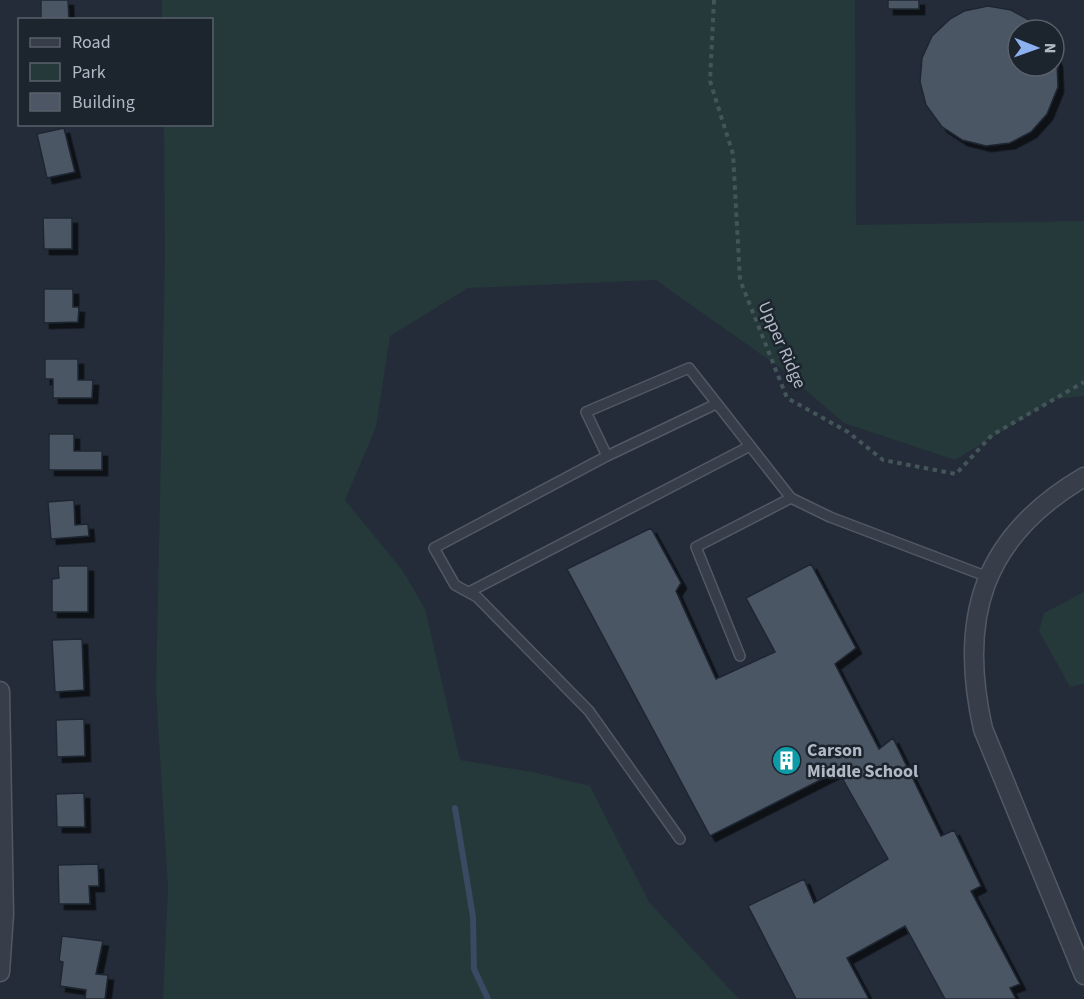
<svg xmlns="http://www.w3.org/2000/svg" width="1084" height="999" font-family="'Source Sans 3',sans-serif">
<style>
.green{fill:#25383a}
.lines{fill:none;stroke-linecap:round;stroke-linejoin:round}
.stream{stroke:#3a4a62;stroke-width:6}
.building{fill:#4c5665;stroke:#1e2631;stroke-width:1.5;filter:url(#shadow)}
.lane-casing{stroke:#525965;stroke-width:12}
.street-casing{stroke:#525965;stroke-width:21}
.path{stroke:#435558;stroke-width:4;stroke-dasharray:4.5 4.5;stroke-linecap:butt}
.lane{stroke:#373e4a;stroke-width:9}
.street{stroke:#373e4a;stroke-width:18}
.labels{text-anchor:middle;dominant-baseline:central;stroke-width:5;stroke-linejoin:round;paint-order:stroke}
.street-label{font-size:18px;fill:#b2b9c6;stroke:#1c242e}
.poi-label{font-size:18px;font-weight:bold;fill:#b2b9c6;stroke:#1c242e;text-anchor:start}
</style>
<defs>
<filter id="shadow"><feDropShadow dx="5.5" dy="5.5" stdDeviation="0" flood-color="#0009"/></filter>
</defs>
<rect width="100%" height="100%" fill="#242c39"/>
<path class="green" d="M162,0H855L856,225L1084,221V396L1055,399L955,460L844,423L779,367L656,280L468,288L390,336L376,427L345,500L403,571L425,609L460,760L537,773L590,786L649,902L739,999H163L168,888L156,691L165,258L164,125L212,124V20L162,19Z
M1084,592V684L1070,687L1039,631L1044,613Z"/>
<g class="lines">
<path class="stream" d="M455,808L473,917L474,969L488,999"/>
</g>
<path class="building" d="M41,0H68L69,20H41Z
M888,0H919V9H888Z
M988,6L1011,10L1033,22L1040,30H1018V66H1054V54L1057,62L1058,87L1047,114L1031,132L1010,143L986,146L962,140L942,127L926,105L920,82L922,58L932,36L950,19L964,11Z
M64,128L75,172L47,178L37,134Z
M43,218H72V249H44Z
M44,289H73V307H79L78,322L44,323Z
M45,359H78V380H93L92,398H53V379H45Z
M49,434H74V451H102V470H49Z
M74,500L75,525L88,524L89,536L51,539L48,502Z
M651,528L681,583L676,591L716,679L775,652L746,598L811,564L856,648L835,664L879,749L893,738L941,836L954,830L981,886L971,891L1020,984L1010,988L1016,999H945L905,926L847,958L869,999H796L748,906L804,879L814,903L888,859L838,771L710,836L567,569Z
M58,566H88V612H52V579L59,578Z
M82,639L84,690L55,692L52,640Z
M84,719L85,756L57,757L56,720Z
M84,793L85,827H57L56,794Z
M98,864L99,886H89L90,904H59L58,865Z
M62,936L103,941L96,974L108,975L105,999H85L86,990L60,986L63,962L59,961Z"/>
<g class="lines">
<defs>
<path id="lane" d="M607,456L716,404
M469,592L750,446
M740,656L696,547L791,498
M680,839L589,711L477,597L455,585L434,548L607,456L586,412L689,368L791,498L830,517L988,577"/>
<path id="street" d="M1084,477C982,537 958,618 983,729L1084,975
M0,691L4,914L0,972"/>
</defs>
<use href="#lane" class="lane-casing"/>
<use href="#street" class="street-casing"/>
<path class="path" d="M714,0L710,81L733,154L740,280L787,398L848,432L883,460L956,474L992,435L1084,382"/>
<use href="#lane" class="lane"/>
<use href="#street" class="street"/>
</g>
<defs>
<symbol id="building-disc" viewBox="-11 -11 22 22"><circle r="9.5" fill="#0f9aa8" stroke="#1c242e"/><path d="M-4-6H4V6H1V3H-1V6H-4ZM-2.5-4.3h1.7v1.8h-1.7ZM.8-4.3h1.7v1.8H.8ZM-2.5-1h1.7V.8h-1.7ZM.8-1h1.7V.8H.8Z" fill="#fff"/></symbol>
</defs>
<g fill-rule="evenodd">
<use href="#building-disc" x="770" y="744" width="33" height="33"/>
</g>
<g class="labels">
<g class="street-label">
<text transform="translate(782 345) rotate(66)">Upper Ridge</text>
</g>
<g class="poi-label">
<text x="807" y="750">Carson<tspan x="807" dy="21">Middle School</tspan></text>
</g>
</g>
<rect x="18" y="18" width="195" height="108" fill="#1c242e" stroke="#58606b" stroke-width="1.5"/>
<rect x="30" y="38" width="30" height="9" fill="#373e4a" stroke="#58606b" stroke-width="1.5"/>
<text x="72" y="48" font-size="18" fill="#b2b9c6">Road</text>
<rect x="30" y="63" width="30" height="18" fill="#25383a" stroke="#58606b" stroke-width="1.5"/>
<text x="72" y="78" font-size="18" fill="#b2b9c6">Park</text>
<rect x="30" y="93" width="30" height="18" fill="#4c5665" stroke="#58606b" stroke-width="1.5"/>
<text x="72" y="108" font-size="18" fill="#b2b9c6">Building</text>
<g transform="translate(1036 48) rotate(91)"><circle r="28" fill="#1c242e" stroke="#58606b" stroke-width="1.5"/>
<path d="M0-4.5L10 22L0 15L-10 22Z" fill="#8cb1f1"/>
<text y="-9" font-size="16" font-weight="bold" text-anchor="middle" fill="#b2b9c6">N</text>
</g>
</svg>
